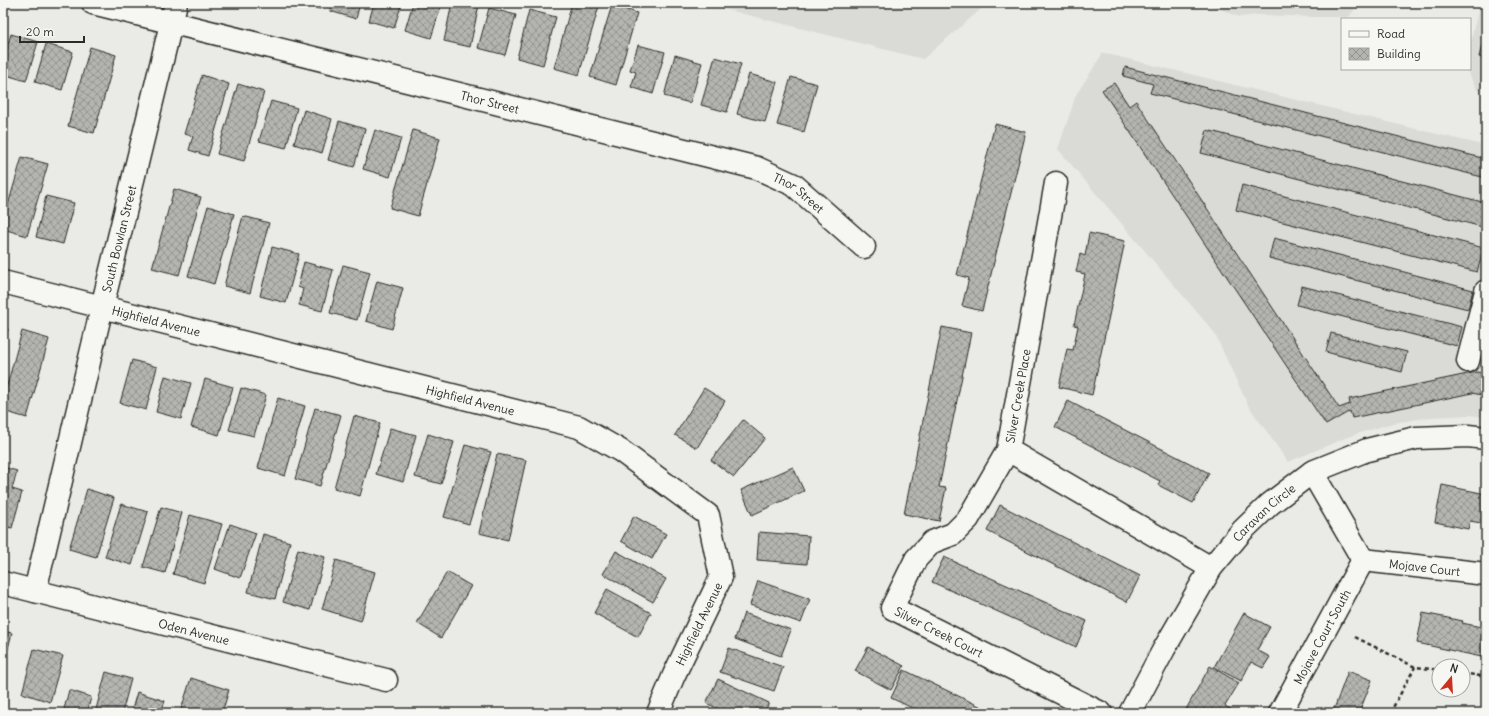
<svg xmlns="http://www.w3.org/2000/svg" width="1489" height="716" font-family="Delius,sans-serif">
<style>
.built{fill:#dadad6}
.building{fill:url(#building-cross-hatch);stroke:#2b2b2b}
.lines{fill:none;stroke-linecap:round;stroke-linejoin:round}
.minor-casing{stroke:#2b2b2b;stroke-width:25}
.path{stroke:#2b2b2b;stroke-width:2.5;stroke-dasharray:4 3;stroke-linecap:butt}
.minor{stroke:#f6f6f2;stroke-width:22}
.labels{text-anchor:middle;dominant-baseline:central;stroke-width:3;stroke-linejoin:round;paint-order:stroke}
.street-label{font-size:12px;fill:#2b2b2b;stroke:#f6f6f2}
</style>
<defs>
<pattern id="building-cross-hatch" width="8" height="8" patternUnits="userSpaceOnUse"><rect width="8" height="8" fill="#b4b4b1"/><path d="M0 0l8 8M0 8l8-8" fill="none" stroke="#939390"/></pattern>
</defs>
<rect width="100%" height="100%" fill="#eaeae6"/>
<filter id="ink" filterUnits="userSpaceOnUse"><feTurbulence type="fractalNoise" baseFrequency=".025" numOctaves="2"/><feDisplacementMap in="SourceGraphic" scale="8" xChannelSelector="R" yChannelSelector="G"/><feConvolveMatrix kernelMatrix="1 2 1 2 8 2 1 2 1" color-interpolation-filters="sRGB"/></filter>
<g filter="url(#ink)">
<path class="built" d="M700,3H988L923,59Z
M1206,3H1359L1349,17H1316L1258,15L1239,17Z
M1480,3H1486V94L1478,91L1466,69H1470V44Z
M1103,53L1486,146V417L1469,415L1432,417L1393,423L1350,436L1288,462L1248,405L1214,332L1058,149L1076,95Z"/>
<path class="building" d="M300,3H322L320,9Z
M333,3H362H360L356,19L330,11Z
M374,3H402L394,28L369,21Z
M413,3H442L431,38L405,30Z
M452,3H471L479,5L470,47L444,41Z
M572,3H589L599,6L579,75L554,68Z
M612,5L637,13L616,85L590,77Z
M489,8L516,15L505,55L478,48Z
M529,10L556,17L543,65L517,58Z
M1486,30V59L1479,57Z
M11,34L38,42L26,81L3,74V62Z
M46,44L73,52L62,90L35,82Z
M638,45L665,52L653,94L631,87L636,72L630,70Z
M90,47L116,55L94,133L68,126Z
M675,55L702,63L690,103L664,96Z
M715,57L741,64L727,112L701,105Z
M1125,67L1486,159V178L1150,93L1153,84L1123,76Z
M749,74L777,82L765,122L737,114Z
M202,75L229,84L208,156L189,150L193,136L184,134Z
M791,77L817,84L804,132L777,125Z
M1114,83L1129,106L1136,101L1339,408L1350,404L1349,399L1477,372L1486,374V396L1472,393L1352,418L1350,411L1326,425L1102,90Z
M238,84L264,92L244,161L217,154Z
M271,101L297,108L286,148L259,141Z
M304,110L332,119L322,153L294,144Z
M339,121L365,129L354,167L328,160Z
M995,124L1026,132L982,311L962,306L969,278L957,275Z
M375,130L401,138L390,177L363,169Z
M413,130L440,138L418,216L390,208Z
M1207,130L1486,203V228L1201,153Z
M22,157L48,164L27,236L3,229V222Z
M1242,185L1484,248L1477,272L1236,210Z
M174,189L201,197L179,275L152,268Z
M46,196L74,203L63,244L36,237Z
M208,206L234,214L214,284L188,276Z
M243,216L269,223L250,293L224,286Z
M1089,233L1125,241L1092,395L1059,387L1067,349L1073,350L1078,326L1074,325L1085,274L1076,272L1080,254L1085,256Z
M1274,238L1473,290L1468,309L1269,258Z
M272,247L299,254L286,303L260,296Z
M304,262L333,270L322,311L299,305L303,289L298,287Z
M343,265L370,272L357,320L330,313Z
M377,281L403,288L392,329L366,321Z
M1302,286L1462,327L1457,346L1297,305Z
M942,327L971,333L939,487L946,488L939,521L904,514Z
M3,328L8,329L3,346Z
M22,331L49,339L27,418L3,411V400Z
M1331,333L1407,352L1402,372L1326,352Z
M1486,340V355L1483,354Z
M132,360L157,367L146,410L120,403Z
M165,376L191,383L181,419L156,412Z
M205,379L233,387L219,435L191,427Z
M241,388L266,395L254,436L229,430Z
M704,388L725,401L697,448L675,435Z
M278,398L305,406L285,476L258,468Z
M1068,401L1209,473L1193,503L1158,485L1160,481L1055,427Z
M315,408L341,415L320,486L295,479Z
M354,416L380,423L360,496L334,488Z
M743,420L765,438L734,477L711,460Z
M390,428L416,435L403,482L376,474Z
M428,434L454,442L441,484L415,477Z
M465,445L491,452L469,524L444,517Z
M497,454L526,460L508,540L479,533Z
M3,467L17,471L12,489L22,492L12,528L3,526Z
M793,467L804,491L752,515L741,490Z
M1442,485L1486,494V524L1470,521L1468,529L1435,522Z
M87,489L114,498L96,557L69,549Z
M121,504L148,512L132,565L105,557Z
M1000,505L1140,576L1127,602L987,531Z
M161,507L182,513L165,573L143,567Z
M190,515L222,524L204,583L173,574Z
M634,516L666,534L652,559L621,541Z
M230,524L256,533L240,578L215,569Z
M759,532L809,536L807,564L757,560Z
M263,534L290,542L275,599L248,592Z
M298,549L325,557L310,610L283,602Z
M616,551L666,579L653,602L603,574Z
M944,557L1087,621L1076,647L932,582Z
M336,560L375,572L361,621L322,609Z
M447,572L471,586L441,638L417,623Z
M758,581L810,599L801,623L750,605Z
M607,589L651,613L638,637L594,613Z
M744,613L791,630L781,656L735,639Z
M1244,613L1270,627L1257,650L1270,657L1263,668L1251,662L1241,681L1214,667Z
M1423,613L1463,621L1462,623L1486,628V658L1417,643Z
M3,631L12,633L3,668Z
M868,647L904,666L891,690L855,671Z
M729,648L783,667L774,691L720,672Z
M34,649L63,656L50,702L22,693Z
M1210,666L1239,683L1225,706L1234,711L1233,713H1184Z
M904,670L994,713H923L891,698Z
M1348,671L1372,680L1359,713H1334L1333,712Z
M106,672L131,679L122,713H95Z
M191,678L229,690L222,713H180Z
M718,679L769,703L764,713H727L706,703Z
M69,690L91,697L87,713H63Z
M137,692L165,701L161,713H131Z
M301,709L316,713H300Z"/>
<g class="lines">
<defs>
<g id="minor">
<path id="s1" d="M93,3L757,168L794,185L864,247"/>
<path d="M1056,183L1008,450L1211,568"/>
<path id="s2" d="M3,282L579,427L621,451L708,515L721,577L674,675L658,713"/>
<path d="M1468,361L1486,291"/>
<path id="s3" d="M1008,450L968,519L953,534L932,542L916,559L892,608L1101,713"/>
<path d="M1312,472L1363,560"/>
<path id="s4" d="M1363,560L1486,574"/>
<path id="s5" d="M3,583L386,680"/>
<path id="s6" d="M35,591L102,307L176,3"/>
<path id="s7" d="M1130,713L1164,649L1211,568L1242,531L1270,504L1312,472L1367,450L1416,438L1468,436L1486,438"/>
<path id="s8" d="M1280,713L1363,560"/>
</g>
</defs>
<use href="#minor" class="minor-casing"/>
<path class="path" d="M1355,637L1415,667L1439,670
M1463,673L1486,677
M1390,713L1415,667"/>
<use href="#minor" class="minor"/>
</g>
</g>
<g class="labels">
<g class="street-label">
<text stroke="none"><textPath href="#s1" startOffset="409">Thor Street</textPath></text>
<text stroke="none"><textPath href="#s1" startOffset="733">Thor Street</textPath></text>
<text stroke="none"><textPath href="#s6" startOffset="362">South Bowlan Street</textPath></text>
<text stroke="none"><textPath href="#s2" startOffset="158">Highfield Avenue</textPath></text>
<text transform="translate(1018 396) rotate(-80)">Silver Creek Place</text>
<text stroke="none"><textPath href="#s2" startOffset="482">Highfield Avenue</textPath></text>
<text stroke="none"><textPath href="#s7" startOffset="243">Caravan Circle</textPath></text>
<text stroke="none"><textPath href="#s4" startOffset="62">Mojave Court</textPath></text>
<text transform="translate(699 624) rotate(-64)">Highfield Avenue</text>
<text stroke="none"><textPath href="#s5" startOffset="197">Oden Avenue</textPath></text>
<text stroke="none"><textPath href="#s3" startOffset="254">Silver Creek Court</textPath></text>
<text stroke="none"><textPath href="#s8" startOffset="87">Mojave Court South</textPath></text>
</g>
</g>
<rect width="1489" height="716" fill="none" stroke="#f6f6f2" stroke-width="16"/>
<rect x="8" y="8" width="1473" height="700" fill="none" stroke="#2b2b2b" stroke-width="1.5" filter="url(#ink)"/>
<rect x="1341" y="18" width="130" height="52" fill="#f6f6f2" stroke="#a5a5a2"/>
<rect x="1349" y="31" width="20" height="6" fill="#f6f6f2" stroke="#a5a5a2"/>
<text x="1377" y="38" font-size="12" fill="#2b2b2b">Road</text>
<rect x="1349" y="48" width="20" height="12" fill="url(#building-cross-hatch)" stroke="#a5a5a2"/>
<text x="1377" y="58" font-size="12" fill="#2b2b2b">Building</text>
<g transform="translate(1451 678) rotate(18)"><circle r="19" fill="#f6f6f2" stroke="#a5a5a2"/>
<path d="M0-3L7 15L0 10L-7 15Z" fill="#c8321e"/>
<text y="-6" font-size="11" font-weight="bold" text-anchor="middle" fill="#2b2b2b">N</text>
</g>
<path d="M20 36v6h64v-6" fill="none" stroke="#2b2b2b" stroke-width="2"/>
<text x="26" y="36" font-size="12" fill="#2b2b2b" stroke="#f6f6f2" stroke-width="3" paint-order="stroke">20 m</text>
</svg>
